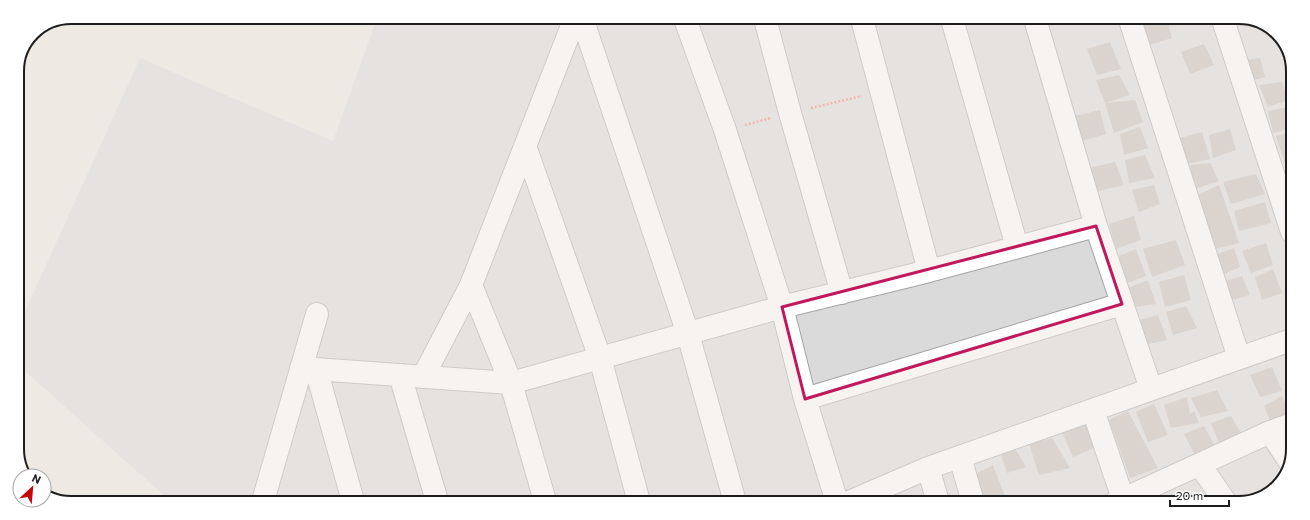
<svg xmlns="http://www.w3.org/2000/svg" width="1310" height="520" font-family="Commissioner,sans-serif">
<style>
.residential{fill:#dbdada}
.building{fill:#c2b9b3}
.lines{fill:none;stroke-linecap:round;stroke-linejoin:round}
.minor-casing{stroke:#a4a4a4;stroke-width:24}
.path{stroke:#f5756d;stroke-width:2.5;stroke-dasharray:2 2;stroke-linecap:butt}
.minor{stroke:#fff;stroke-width:22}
.marked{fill:none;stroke:#c2185b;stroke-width:3;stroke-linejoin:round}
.rim{fill:none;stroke:#1d1d1d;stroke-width:2}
</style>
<rect width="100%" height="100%" fill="#eeeae3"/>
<path class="residential" d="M377,18L1256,20L1282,38L1293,67L1290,466L1269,494L1239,503L169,500L17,364V329L140,58L333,141Z"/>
<path class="building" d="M1161,20H1167L1172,38L1149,45L1143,23Z
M1110,42L1121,69L1097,75L1087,49Z
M1204,44L1214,65L1190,74L1181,52Z
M1260,58L1265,77L1250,81L1244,60Z
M1119,75L1130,95L1105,103L1096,80Z
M1282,82L1288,100L1268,107L1259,85Z
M1135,100L1143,122L1114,133L1105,103Z
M1289,107L1292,120V128L1273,133L1268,111Z
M1100,110L1106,134L1082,141L1075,116Z
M1140,127L1148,148L1124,155L1120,134Z
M1230,129L1236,150L1213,158L1209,135Z
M1202,132L1210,159L1182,165L1176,139Z
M1292,132V186L1276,136Z
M1145,155L1155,178L1129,183L1125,160Z
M1115,162L1124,185L1094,192L1084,169Z
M1210,163L1219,181L1195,189L1190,165Z
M1256,174L1265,194L1231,204L1223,182Z
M1154,185L1160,204L1139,212L1132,190Z
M1219,185L1239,243L1212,250L1193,197Z
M1265,202L1271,223L1239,231L1234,211Z
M1134,216L1141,240L1116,249L1109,224Z
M1176,240L1185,265L1152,277L1143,249Z
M1266,243L1273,265L1251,273L1242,251Z
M1234,248L1240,267L1220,276L1213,256Z
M1136,249L1146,276L1127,283L1119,256Z
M1273,269L1282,293L1262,300L1255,277Z
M1184,275L1191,300L1165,307L1159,282Z
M1242,276L1250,295L1229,301L1222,282Z
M1148,280L1156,304L1134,307L1128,288Z
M1186,306L1197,328L1173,335L1166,312Z
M1158,315L1167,340L1143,345L1136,321Z
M1272,367L1282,391L1260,397L1250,375Z
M1217,390L1228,411L1201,417L1191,398Z
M1282,396L1290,413V417L1272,425L1264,406Z
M1187,397L1190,414L1194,411L1199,423L1171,428L1164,405Z
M1154,404L1168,435L1148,442L1136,412Z
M1128,411L1158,468L1130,478L1109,420Z
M1231,416L1242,435L1219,443L1211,423Z
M1090,424L1096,447L1073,457L1061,430Z
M1204,426L1216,448L1195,455L1184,434Z
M1052,438L1070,468L1039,475L1029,444Z
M1015,448L1026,467L1007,473L1001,455Z
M993,465L1007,502H983L974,475Z"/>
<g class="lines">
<defs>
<path id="minor" d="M582,18L688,334L735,502
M685,19L725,130L782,307L805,399L837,502
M765,19L790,113L842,293
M862,19L929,271
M952,19L1017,247
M1035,19L1096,226L1151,389
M1130,20L1239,358
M1223,20L1292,232
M525,146L600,358L639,502
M301,368L511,383L782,307L929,271L1096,226
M316,369L353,501
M400,375L437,501
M423,377L471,285
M805,399L1122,304
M1093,410L1123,499L1126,503
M1270,432L1290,462
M960,457L973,502
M1200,465L1226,503
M928,468L938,502
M263,501L317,314
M545,501L511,383L471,285L575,18
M849,502L928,468L1291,340
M1115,503L1270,432L1290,425"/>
</defs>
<use href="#minor" class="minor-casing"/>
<path class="path" d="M811,108L862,96
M745,125L771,118"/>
<use href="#minor" class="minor"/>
</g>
<path d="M0 0H1310V520H0ZM1096,226L1122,304L805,399L782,307Z" fill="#eeeae3" fill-opacity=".55" fill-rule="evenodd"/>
<path class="marked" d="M1096,226L1122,304L805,399L782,307Z"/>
<path d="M0 0H1310V520H0ZM71 24H1239A47 47 0 0 1 1286 71V449A47 47 0 0 1 1239 496H71A47 47 0 0 1 24 449V71A47 47 0 0 1 71 24Z" fill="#fff" fill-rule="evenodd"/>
<path class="rim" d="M71 24H1239A47 47 0 0 1 1286 71V449A47 47 0 0 1 1239 496H71A47 47 0 0 1 24 449V71A47 47 0 0 1 71 24Z"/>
<g transform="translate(32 488) rotate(26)"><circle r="19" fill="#ffffff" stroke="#a5a5a5"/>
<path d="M0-3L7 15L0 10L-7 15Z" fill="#c3060e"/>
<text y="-6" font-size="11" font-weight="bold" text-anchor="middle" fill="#1d1d1d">N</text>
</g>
<path d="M1170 500v6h59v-6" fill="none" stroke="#1d1d1d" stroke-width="2"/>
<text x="1176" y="500" font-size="12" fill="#1d1d1d" stroke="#ffffff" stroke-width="3" paint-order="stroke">20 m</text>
</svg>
